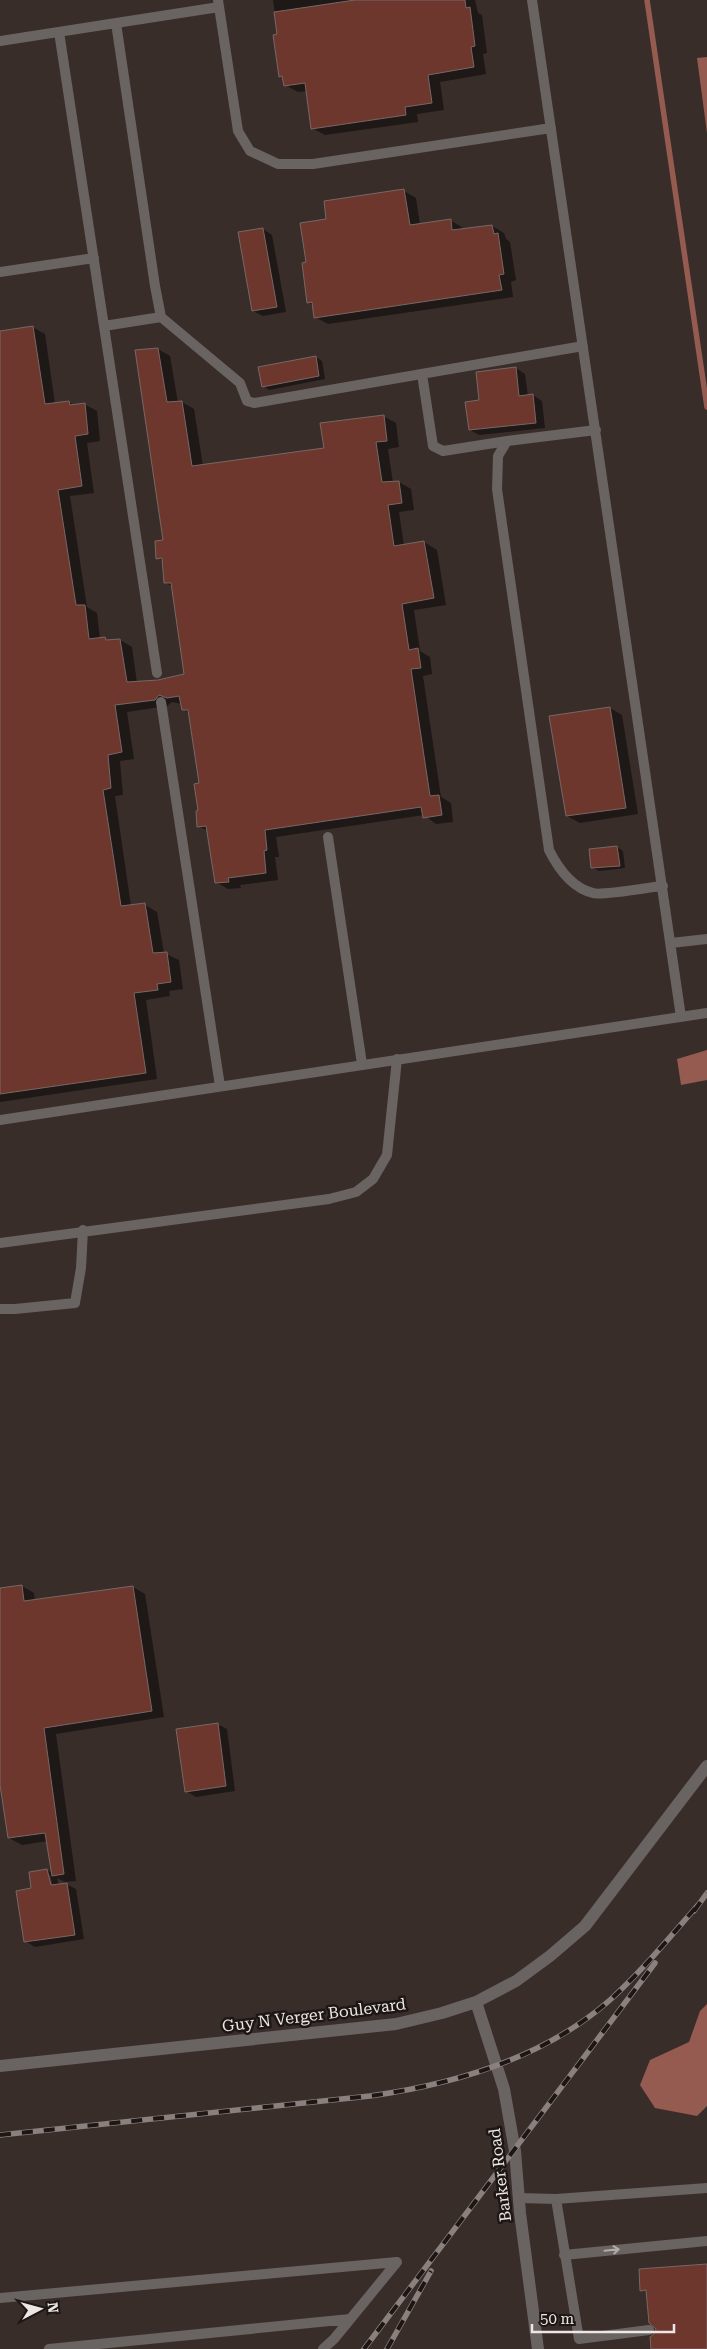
<svg xmlns="http://www.w3.org/2000/svg" width="707" height="2349" font-family="'Roboto Serif',serif">
<style>
.water{fill:#955a50}
.shadow{fill:#0007;fill-rule:evenodd}
.lines{fill:none;stroke-linecap:round;stroke-linejoin:round}
.stream{stroke:#955a50;stroke-width:5.5}
.building{fill:#6e372e;stroke:#766865}
.lane{stroke:#696362;stroke-width:10}
.street{stroke:#696362;stroke-width:12}
.rail-casing{stroke:#8b807e;stroke-width:5.5}
.rail{stroke:#1c1615;stroke-width:4;stroke-dasharray:11;stroke-linecap:butt}
.oneway{stroke:#b2abaa}
.labels{text-anchor:middle;dominant-baseline:central;stroke-width:5;stroke-linejoin:round;paint-order:stroke}
.street-label{font-size:16px;fill:#eee6e4;stroke:#1c1615}
</style>
<rect width="100%" height="100%" fill="#392d2a"/>
<path class="water" d="M707,57V133L697,58Z
M707,1050V1080L681,1085L677,1059Z
M707,2004V2106L697,2116L655,2108L640,2085L650,2060L689,2042L700,2011Z"/>
<path class="shadow" d="M273,0H475L478,13L482,15L487,53L483,54L486,74L440,82L444,110L417,114L418,122L325,135L312,128L307,91L298,92L285,85L283,78L280,76L278,35Z
M404,191L416,198L420,225L450,220L463,228V230L492,226L504,233L506,239L510,242L516,280L511,282L513,297L328,324L315,317L313,305L308,302L307,263L328,220Z
M263,229L272,235L286,312L263,316L253,311Z
M32,327L45,334L55,404L69,402L74,405L84,404L97,411L100,441L87,443L94,493L70,496L87,607L97,613L100,639L110,641L120,640L132,647L137,683L185,675L173,587L166,583L163,561L158,558L165,541L158,349L170,356L178,403L182,402L194,409L203,466L325,449L383,416L396,423L399,447L388,449L393,483L399,482L411,489L414,510L399,512L404,546L424,542L437,550L446,605L414,610L420,651L430,657L432,674L423,676L441,797L451,803L453,822L436,824L424,815L276,837L279,857H275L278,880L240,885L241,888L228,889L216,882L208,831L198,826L201,783L190,714L183,709L182,704L172,702L167,706L127,712L134,759L120,761L123,795L115,796L131,906L145,905L157,912L164,953L179,960L183,989L169,991L170,996L146,1000L157,1079L0,1102V332Z
M316,357L322,361L325,379L269,390L263,386Z
M516,368L525,374L528,396L533,395L542,401L545,428L479,435L470,430Z
M610,708L622,715L638,814L580,823L567,816Z
M617,847L623,851L625,868L599,871L592,867L591,850Z
M22,1586L34,1593L35,1601L133,1587L145,1594L164,1717L56,1734L76,1881L65,1882L57,1878L59,1885L66,1884L76,1889L84,1939L35,1947L25,1941L33,1889L47,1870L53,1873L48,1841L22,1845L9,1838L0,1777V1590ZM48,1875H50L54,1891L51,1892Z
M217,1724L227,1729L235,1791L196,1797L186,1791Z"/>
<g class="lines">
<path class="stream" d="M647,0L707,407"/>
</g>
<path class="building" d="M355,0H465L466,8L470,7L475,46L471,47L474,67L428,75L432,103L405,107L406,115L311,129L305,83L284,86L282,76L279,77L273,35L277,34L274,12Z
M404,189L410,225L451,219L452,230L492,225L494,234L498,233L504,274L499,275L502,290L314,318L312,302L307,303L302,263L306,262L300,223L326,219L324,201Z
M263,228L277,307L252,311L238,232Z
M33,326L45,404L69,401L70,405L85,403L88,434L75,436L82,486L58,490L76,605H85L89,639L105,637L106,640L120,639L127,682L158,680L184,674L171,583H164L162,558L156,559L155,541L163,540L135,350L158,348L167,402L182,401L192,466L324,448L320,423L384,415L387,441L376,442L382,482L399,481L402,503L388,505L394,546L424,541L434,598L402,604L409,650L418,648L421,668L411,669L430,796L439,795L442,815L423,818L421,807L265,830L267,850L264,851L266,873L228,878L229,882L215,883L206,826L197,827L196,811L198,810L194,784L199,783L188,710H182L179,696L167,698L159,695L155,700L115,705L122,752L108,755L111,788L103,790L121,906L145,903L153,953L167,952L171,982L157,984L158,990L134,993L146,1073L0,1094V331Z
M316,356L319,376L262,387L258,367Z
M516,367L519,396L533,394L536,423L469,430L465,402L479,400L476,372Z
M610,707L626,808L566,816L549,716Z
M617,846L620,866L591,868L589,849Z
M22,1585L24,1601L133,1586L152,1711L44,1728L64,1874L52,1876L45,1833L8,1838L0,1785V1588Z
M218,1723L226,1786L185,1792L176,1729Z
M47,1869L51,1885L67,1883L75,1935L24,1942L16,1891L31,1888L29,1872Z
M707,2264V2349H651L650,2337L655,2333L656,2329L649,2323L646,2290L640,2291L639,2269Z"/>
<g class="lines">
<path class="lane" d="M218,0L238,131L250,151L278,164H313L551,128
M532,0L681,1017
M116,23L155,286L161,317L240,383L247,401L254,403L583,346
M59,32L157,673
M0,41L219,7
M0,272L94,258
M104,326L161,317
M422,374L433,446L443,451L507,441
M596,430L507,441L498,456L497,489L549,850C558,868 572,888 593,893C601,896 650,887 663,886
M161,702L220,1086
M328,837L362,1064
M671,943L707,939
M0,1120L707,1013
M0,1243L329,1199L356,1192L373,1179L387,1155L397,1059
M0,1309H15L75,1303L81,1268L83,1230
M519,2198L556,2199L707,2188
M556,2199L579,2339L649,2330
M564,2255L707,2241
M0,2298L397,2262L334,2339L323,2349
M49,2349L350,2319"/>
<path class="street" d="M476,2002L504,2089L515,2151L520,2213L538,2349
M0,2066L396,2024L442,2013L476,2002L516,1981L550,1956L585,1926L707,1766"/>
<defs>
<path id="rail" d="M694,1911L707,1893
M0,2135L370,2096C456,2084 544,2058 610,2000C642,1971 670,1937 698,1905
M364,2349L655,1963
M387,2349L431,2271"/>
</defs>
<use href="#rail" class="rail-casing"/>
<use href="#rail" class="rail"/>
</g>
<defs><path id="oneway-shaft" d="M-6 0H5M1.5-3L5.5 0L1.5 3" fill="none" stroke-width="1.6" stroke-linecap="round" stroke-linejoin="round" transform="scale(1.25)"/></defs>
<use class="oneway" href="#oneway-shaft" transform="translate(612 2250) rotate(-6)"/>
<g class="labels">
<g class="street-label">
<text transform="translate(314 2015) rotate(-7)">Guy N Verger Boulevard</text>
<text transform="translate(500 2175) rotate(-97)">Barker Road</text>
</g>
</g>
<g transform="translate(40 2309) rotate(84)" stroke="#1c1615" stroke-width="4" paint-order="stroke">
<path d="M0-4L9 19L0 12L-9 19Z" fill="#eee6e4"/>
<text y="-8" font-size="14" font-weight="bold" text-anchor="middle" fill="#eee6e4">N</text>
</g>
<path d="M532 2324v8h142v-8" fill="none" stroke="#eee6e4" stroke-width="2.5"/>
<text x="540" y="2324" font-size="15" fill="#eee6e4" stroke="#1c1615" stroke-width="4" paint-order="stroke">50 m</text>
</svg>
